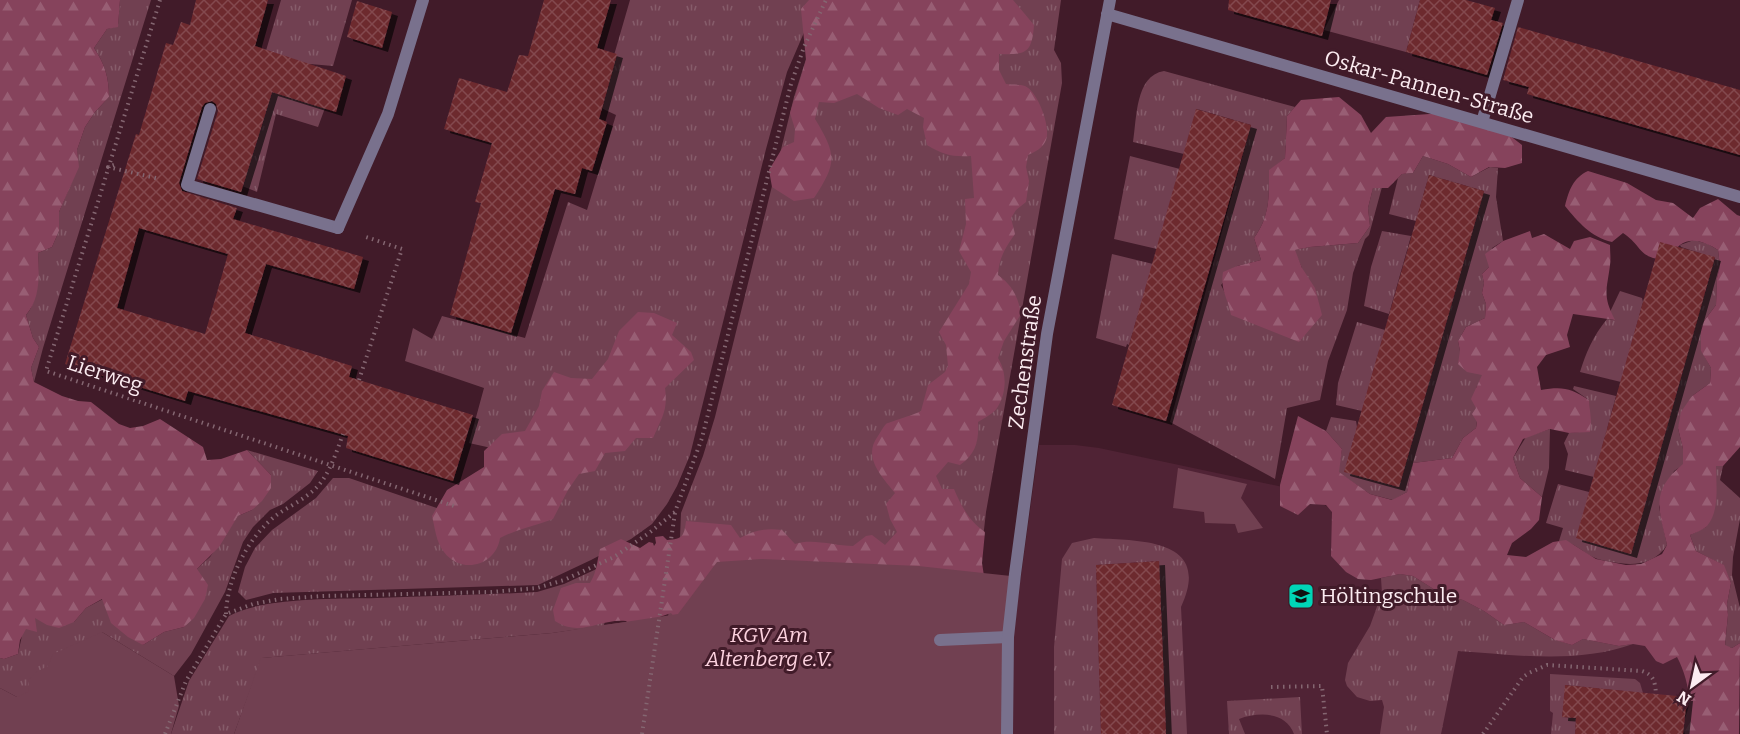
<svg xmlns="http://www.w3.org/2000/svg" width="1740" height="734" font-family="Bitter,serif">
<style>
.built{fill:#502335}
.grass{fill:url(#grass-tufts)}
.forest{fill:url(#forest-firs)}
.green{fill:#714051}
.building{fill:url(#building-cross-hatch);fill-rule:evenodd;filter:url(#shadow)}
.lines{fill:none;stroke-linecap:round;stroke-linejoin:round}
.path{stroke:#846671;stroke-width:4;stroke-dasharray:1.5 4.5;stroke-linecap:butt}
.lane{stroke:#79718d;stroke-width:12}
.street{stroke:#79718d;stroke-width:12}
.labels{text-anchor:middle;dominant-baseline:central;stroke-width:6;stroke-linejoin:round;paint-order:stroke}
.street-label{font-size:21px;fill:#fcecf1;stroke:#411b29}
.poi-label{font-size:21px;fill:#fcecf1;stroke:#411b29;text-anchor:start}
.park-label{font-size:21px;font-style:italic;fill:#fdd2df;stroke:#411b29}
</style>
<defs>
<pattern id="grass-tufts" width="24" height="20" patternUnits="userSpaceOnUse" patternTransform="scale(1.5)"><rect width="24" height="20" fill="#714051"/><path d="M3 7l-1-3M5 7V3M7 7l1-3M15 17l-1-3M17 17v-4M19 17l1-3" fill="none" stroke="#865c6a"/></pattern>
<pattern id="forest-firs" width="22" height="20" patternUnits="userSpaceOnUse" patternTransform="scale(1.5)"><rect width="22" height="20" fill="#86435c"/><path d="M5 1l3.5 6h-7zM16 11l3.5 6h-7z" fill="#985e74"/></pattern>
<pattern id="building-cross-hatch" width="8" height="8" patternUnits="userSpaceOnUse" patternTransform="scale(1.5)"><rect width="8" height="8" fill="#6d292f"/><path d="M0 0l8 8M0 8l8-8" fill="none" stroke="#83484e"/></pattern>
<filter id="shadow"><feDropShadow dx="6" dy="4" stdDeviation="0" flood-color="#0009"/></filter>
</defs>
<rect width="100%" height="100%" fill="#411b29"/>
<path class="built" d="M1039,445H1075L1099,448L1302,491L1376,537L1705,656L1706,734H1007L1009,636L1021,576Z"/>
<path class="grass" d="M120,0H151L43,348L34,382L31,368L39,347L33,338L26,315C38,303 39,270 38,253L52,247L59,231V212L78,167L77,150L85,127L95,112L109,97C109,78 105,64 94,48L107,29L118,26Z
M281,0H352L333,66L310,64L325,108L318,127L276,114L257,192L242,186L257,81Z
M630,0H818L787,72L766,149L690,455L677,486L667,504L652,524L631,539L591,560L538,585L273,593L246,600L238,592L245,567L255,548L272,530L316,498L333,478H349L466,518L496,449L469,443L484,388L405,361L413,328L432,339L442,316L525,338L568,202L587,210L616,115L599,107Z
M834,0H1061L1054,50L1061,63L1062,83L986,512L979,573L732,734H650L680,538L681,513L703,456L715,417L794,97L806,59Z
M1339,0H1420L1406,52L1324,30Z
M1164,71L1295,107L1287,116L1285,158L1269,171C1269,197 1270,216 1254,238L1261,260L1237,266L1221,285L1229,301L1302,268L1294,250L1310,247L1358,243L1370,226L1368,208L1373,188L1382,187L1369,235L1365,239L1353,273L1347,310L1328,361L1320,400L1287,408L1275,479L1170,422L1251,125L1197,109L1184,154L1133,142C1137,118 1135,76 1164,71Z
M1130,156L1180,169L1157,249L1114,239Z
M1423,156L1448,164L1471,177L1490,167L1498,168L1496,197L1503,241L1492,248L1489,267L1482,274L1484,283L1482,293L1486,304L1485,318L1466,327L1458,341L1460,351L1483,375L1476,388L1477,421L1476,428L1463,438L1452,458L1413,463L1407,492L1393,500L1370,494L1338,472L1342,449L1326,431L1331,417L1356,421L1357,427L1345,471L1399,487L1484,191L1429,175L1416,221L1389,214L1398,178L1402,174L1413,173Z
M1382,231L1411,236L1389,314L1364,306L1371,267Z
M1694,240L1708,244L1718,250L1720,266L1717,278L1716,305L1701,325V350L1711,368L1710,383L1692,396L1678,428L1683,449V465L1674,471L1659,507L1667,545C1654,565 1633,566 1612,562C1606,561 1599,560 1593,557C1582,552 1572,540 1559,541L1563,528L1546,523L1558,484L1589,492L1631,553L1715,258L1681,247L1680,245Z
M1112,254L1153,264L1129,345L1127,344L1126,347L1096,338Z
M1620,291L1642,298L1643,302L1621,382L1580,372C1586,353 1593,336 1607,319L1614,320L1610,312Z
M1357,322L1385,330L1362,411L1336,405L1338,383Z
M1574,386L1616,396L1594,477L1565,470L1568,454L1564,443L1569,433L1590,431L1589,400L1573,389Z
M1550,429L1549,468L1542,497L1520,478L1513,458L1526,437Z
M247,450L318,471L310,483L283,504L270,510L253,527L243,542L225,592L191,654L174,676L102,632L131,734L17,697L0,688V658L4,659L18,654L23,631L35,617L74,622L86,608L103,599L143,645L164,632L184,627L197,569L210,557L238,516L252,510L271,475Z
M1716,466H1723L1720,480L1740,498V519L1733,557L1732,575L1740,608V643L1732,648L1725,646L1728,615L1727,604L1731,583L1723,565L1696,551L1690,535L1706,527L1716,495Z
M1094,538C1140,541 1213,538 1181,607L1187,734H1166L1159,561L1096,565L1101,734H1054V647L1062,559L1072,543Z
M616,560L604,625L649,619L553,634L580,629L552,633L262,658L234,734H171L189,681L229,616C263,597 338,599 377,598C431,596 484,595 537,592L564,584Z
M1400,574L1413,576L1443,595L1463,600L1484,611L1504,625L1524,622L1553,639L1572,645L1583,639L1619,646L1633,644C1577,664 1517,655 1458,651L1441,734H1380L1384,707L1382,700L1370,701L1357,697L1347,686L1345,680L1348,663L1370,626L1382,593L1381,578Z
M1550,674L1635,679L1640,683L1643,693L1566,685L1562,717L1576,718L1575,734H1551L1553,713L1550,711Z
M1300,697L1302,734H1294C1286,711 1258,712 1239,719L1245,734H1229L1227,701Z"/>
<path class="forest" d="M0,0H120L118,27L107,29L94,48C105,64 109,78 109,97L95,112L85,127L77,150L79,167L59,212V231L52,247L38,253C39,274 41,298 26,315L33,338L39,347L31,368L34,382L62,396L78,401L91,402L119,424L130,428L143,426L160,419L203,447L207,460L221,459L247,450L271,475V488L262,501L252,510L238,516L219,547L197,569L208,585L205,599L194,618L184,627L164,632L143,645L128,637L111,623L102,599L86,608L74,622L59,628L47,625L35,618L37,632L26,629L20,640L18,654L4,659L0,658Z
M809,0H1013L1034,25C1032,54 1025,55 999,54V70L1006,84C1011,85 1020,84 1025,86C1038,92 1051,127 1046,140C1043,148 1035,152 1028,155L1026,167L1029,181L1026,202L1016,210L1011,218L1015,234C1005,248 999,258 998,275C1013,286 1018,297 1021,314L1004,341L998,358C1007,372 1007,393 997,408C993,414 984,418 978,422C979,441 976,454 960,465L948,462L936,476L942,489H954C961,506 970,522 985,532L982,563L984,576L675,618L671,613L632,627L626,621C600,618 581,638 555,621L553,610L561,588L576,583H590C597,572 597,561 600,549L621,539L640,548L649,542L653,543L654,546L656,543L655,537L663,536L667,540C683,539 684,536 686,521L731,525L740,538C754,530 766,528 782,530L795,544C813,538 834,546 853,546L866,536L872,535L885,545L897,532L890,519L886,504L895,493C882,477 862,457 878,436C880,433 883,427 886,424C889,422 914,415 921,411L928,385L945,372L948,366L946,345L939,332L969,284L971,272L959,251L966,224L965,199L974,198L971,156C953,157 943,155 927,145L923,127L924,118L907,109L898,115L879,108L857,94L834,103L819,102L815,119C837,155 837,163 814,198L794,201L772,187L769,170L783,147L794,142L795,129L790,113L806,60L801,9Z
M1339,97L1361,115L1371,133L1386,117L1444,113L1500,128L1522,145V163L1505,168L1489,167L1471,177L1448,164L1423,156L1413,173L1402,174L1388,188H1373L1368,208L1370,226L1358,243L1310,247L1295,250L1302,268L1315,288L1322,315L1299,342L1231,315C1228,298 1220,290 1223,272L1237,266L1261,260L1254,238C1270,216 1269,197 1269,170L1285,158L1287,116L1301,100Z
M1588,171L1627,183L1656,200L1673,203L1693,218L1700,208L1718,199L1737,215L1740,216V447L1723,466H1716C1716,484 1720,511 1707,526C1703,530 1695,533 1690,535L1696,551L1724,565L1731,583L1727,604L1728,615L1725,645L1732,648L1740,643L1739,734H1685C1680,721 1689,714 1689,702C1689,687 1684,670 1677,657L1663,664L1656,661L1645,646L1633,644L1619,646L1583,639L1572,645L1555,640L1524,622L1504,625L1484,611L1463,600L1443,595L1413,576L1400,574L1371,580L1358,579L1346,572L1331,556L1332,512L1326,505L1310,504L1298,515L1280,506V485L1298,416L1326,431L1342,449L1339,472L1370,494L1392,500L1407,492L1413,463L1452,458L1463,438L1476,428L1477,422L1472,414L1476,408L1471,399L1482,375L1467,372L1458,364L1460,351L1458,341L1466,327L1485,318L1486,304L1482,293L1484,283L1482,274L1489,267L1485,254L1503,241L1530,231L1532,238L1544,234L1570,249L1574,241L1590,237L1610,245C1610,252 1611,259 1610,265C1607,290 1602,295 1615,320L1573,314L1567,335L1570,347L1546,355L1537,367L1541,390C1562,386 1571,388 1589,400L1591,421L1590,432L1569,433L1550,429L1523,439L1513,458L1520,478L1542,497L1539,520L1531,529L1512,543L1507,555L1526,557L1553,542L1566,540L1596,559L1626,565L1641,564L1662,554L1667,545C1659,509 1650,491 1683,464V449L1678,428L1681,412L1692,396L1710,383L1711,368L1701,351V325L1716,305L1717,278L1720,266L1718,250C1707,243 1692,236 1680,245C1675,249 1671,255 1666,260C1637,258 1643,246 1623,233L1612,242C1591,237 1578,222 1565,206C1569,190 1573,178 1588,171Z
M638,312L654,313L677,323L672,335L691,352L694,360L665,388C668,411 662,417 653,438H636L625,451L605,453L595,471L579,474L568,490L553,519C535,526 517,529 500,538C496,566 461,575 444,552C436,542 435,528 432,516L447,490L484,467V451L502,434L525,431L539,406L542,391L554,372L571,378L592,379L608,359L619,331Z"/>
<path class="green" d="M1178,468L1247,484L1241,498L1263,528L1238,533L1235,524L1205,523L1204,512L1173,508Z
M762,559L918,566L1011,576L1006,734H234L261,658L552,633L678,614L717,562Z
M102,632L174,676L179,706L171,734H0V688L17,697L28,692L29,679L38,671L48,666L53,654Z"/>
<path class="building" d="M196,0H268L255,46L346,76L336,112L272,92L241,192L197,179L218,111L216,104L212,101L205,103L202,107L179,183L182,191L237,208L233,219L363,257L354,289L266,264L245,333L352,366L349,377L473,415L453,481L346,448L348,436L188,391L185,401L65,364L136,134L139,135L166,43L173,45L181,22L190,25ZM139,228L228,254L205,334L117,308Z
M544,0H611L597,48L617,54L599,119L607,122L592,171L582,168L575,194L555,189L511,333L450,315L481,203L475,202L492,143L444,129L459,78L507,92L519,55L528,56Z
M1229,0H1331L1322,36L1228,10Z
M1420,0H1466L1495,8L1491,20L1503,23L1487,75L1406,52Z
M357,1L392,12L382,48L347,37Z
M1518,27L1740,90V155L1527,94L1529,87L1503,80Z
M1196,109L1251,125L1166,421L1112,405Z
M1429,175L1484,191L1399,487L1344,472Z
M1660,242L1715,257L1631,554L1576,538Z
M1159,561L1166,734H1101L1096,565Z
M1565,685L1687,697L1683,734H1575L1576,718L1562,717Z"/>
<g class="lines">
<path class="path" d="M160,0L46,371L454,506
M114,165L108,167L160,179
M359,380L402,249L363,236
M226,614C227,578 249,535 278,514C293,504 311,496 322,481C332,467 337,450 343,434
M1271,687L1322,686L1327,734
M165,734L186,681L226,614L253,604L280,599L323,596L491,592L537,588L564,580L614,557L649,533L675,512L702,438L791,84L804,47L826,0
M642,734L675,513
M1483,734L1523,677L1529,673L1547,665L1642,671C1654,675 1655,682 1656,694"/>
<path class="lane" d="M210,109L187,185L338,228
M1482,122L1518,0
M940,640L1008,637"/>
<path class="street" d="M1107,14L1740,197
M338,228L388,114L423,0
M1007,734L1008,637L1015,574L1047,334L1110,0"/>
</g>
<defs>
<symbol id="school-square" viewBox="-11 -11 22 22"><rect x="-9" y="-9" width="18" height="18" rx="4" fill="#00d5b7" stroke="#411b29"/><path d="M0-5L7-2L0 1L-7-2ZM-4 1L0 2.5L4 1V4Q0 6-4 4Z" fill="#111"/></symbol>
</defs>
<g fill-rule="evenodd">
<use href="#school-square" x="1286" y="581" width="30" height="30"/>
</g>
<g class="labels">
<g class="street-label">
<text transform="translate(1429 87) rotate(16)">Oskar-Pannen-Straße</text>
<text transform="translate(1025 362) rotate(-82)">Zechenstraße</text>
<text transform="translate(105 374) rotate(18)">Lierweg</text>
</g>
<g class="poi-label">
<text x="1320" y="596">Höltingschule</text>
</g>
<g class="park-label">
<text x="769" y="635">KGV Am<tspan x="769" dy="24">Altenberg e.V.</tspan></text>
</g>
</g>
<g transform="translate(1692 686) rotate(213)" stroke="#411b29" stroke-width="4.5" paint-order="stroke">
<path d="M0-4.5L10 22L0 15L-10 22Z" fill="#fcecf1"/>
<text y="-9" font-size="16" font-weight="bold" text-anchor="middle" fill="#fcecf1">N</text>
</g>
</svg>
